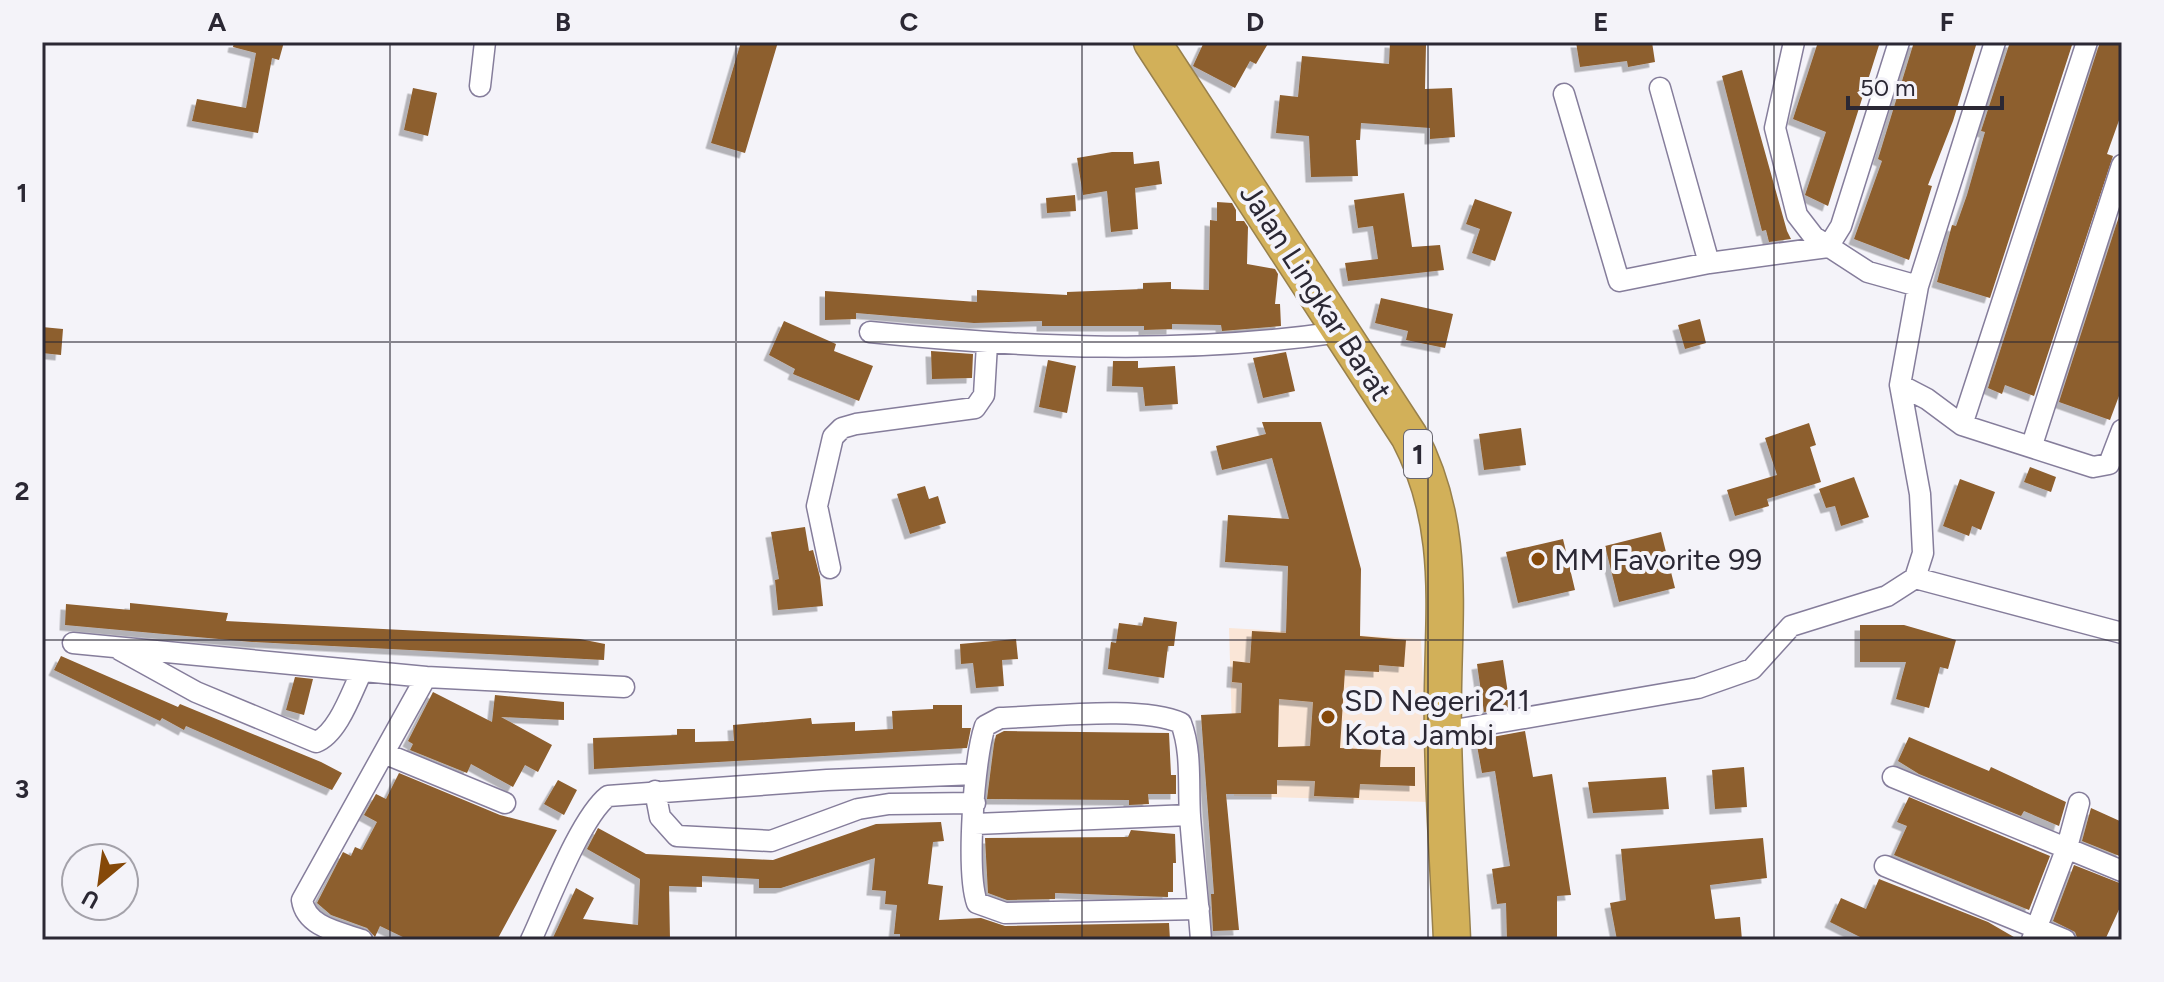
<svg xmlns="http://www.w3.org/2000/svg" width="2164" height="982" font-family="Figtree,sans-serif">
<style>
.education{fill:#fae6d7}
.building{fill:#8d5e2e;fill-rule:evenodd;filter:url(#shadow)}
.lines{fill:none;stroke-linecap:round;stroke-linejoin:round}
.street-casing{stroke:#857d9b;stroke-width:23}
.highway-casing{stroke:#98804c;stroke-width:39}
.street{stroke:#fff;stroke-width:20}
.highway{stroke:#d2b059;stroke-width:36}
.grid{fill:none;stroke:#2b2834;stroke-width:2;stroke-opacity:0.55}
.poi-dot{fill:#854808;stroke:#f4f3f9;stroke-width:3}
.labels{text-anchor:middle;dominant-baseline:central;stroke-width:8;stroke-linejoin:round;paint-order:stroke}
.shield{fill:#f4f3f9;stroke:#67656f;stroke-width:2}
.shield-label{font-size:28px;font-weight:bold;fill:#2b2834}
.street-label{font-size:30px;fill:#2b2834;stroke:#f4f3f9}
.poi-label{font-size:30px;fill:#2b2834;stroke:#f4f3f9;text-anchor:start}
.neatline{fill:none;stroke:#2b2834;stroke-width:3}
.grid-label{font-size:26px;text-anchor:middle;font-weight:bold;fill:#2b2834}
</style>
<defs>
<filter id="shadow"><feDropShadow dx="-5.5" dy="5.5" stdDeviation="0" flood-color="#0004"/></filter>
</defs>
<rect width="100%" height="100%" fill="#f4f3f9"/>
<path class="education" d="M1229,628L1421,639L1428,802L1234,796Z"/>
<path class="building" d="M234,42H284L279,60L272,58L258,133L192,121L197,99L246,108L256,53L233,47Z
M741,42H778L745,153L711,143Z
M1204,42H1269L1256,64L1250,61L1235,88L1193,66Z
M1390,42L1426,45L1425,89L1452,88L1455,137L1430,139V128L1361,123L1360,140H1356L1358,176L1311,177L1309,136L1276,133L1280,95L1298,97L1302,56L1389,64Z
M1576,42H1652L1655,62L1628,67L1627,61L1580,67Z
M1818,42H1880L1828,206L1805,195L1826,132L1793,119Z
M1914,42H1977L1953,121L1928,185L1932,186L1909,260L1854,239L1882,161L1878,159Z
M2010,42H2073L1990,298L1937,282L1952,225L1956,226L1967,195L1985,132L1981,131Z
M2100,42H2122V112L2107,154L2113,156L2034,396L2005,385L2002,394L1988,388Z
M1742,70L1787,231L1791,239L1769,242L1766,230L1762,231L1722,76Z
M413,88L437,93L428,136L404,130Z
M1112,152H1133L1134,164L1159,161L1162,184L1135,188L1138,229L1111,232L1107,191L1083,195L1077,158Z
M1404,193L1412,247L1440,245L1444,270L1348,281L1345,263L1378,259L1373,226L1358,228L1354,200Z
M1075,195L1076,211L1047,213L1046,198Z
M1475,199L1512,212L1495,261L1472,253L1480,229L1466,224Z
M1217,202L1232,203L1236,210V221H1244L1248,227L1247,264L1275,269L1278,274L1275,304H1280L1281,326L1222,331L1221,325L1172,324V329L1144,330V326H1042V321L974,323L856,313V319L825,320V291L977,302V290L1067,295V292L1143,289V283L1171,282V289L1209,290L1210,220L1217,221Z
M2122,207V388L2110,420L2059,402Z
M1381,298L1453,314L1445,348L1406,340L1408,331L1375,323Z
M1700,319L1706,343L1685,349L1678,325Z
M784,321L836,344L834,351L873,366L859,401L793,374L795,369L769,355Z
M42,327L63,329L61,355L42,353Z
M931,351L973,354L972,378L932,379Z
M1286,352L1295,391L1263,398L1253,358Z
M1048,360L1076,366L1067,413L1039,407Z
M1113,361H1138V368L1175,366L1178,404L1145,406L1143,387L1112,386Z
M1262,422H1321L1361,569L1360,636L1406,640L1404,667L1379,665V672L1345,670L1340,748L1381,750L1380,767H1415V786L1360,784L1359,798L1314,796L1315,781L1277,780V794H1226L1239,930L1213,931L1211,894H1214L1201,715L1241,713L1242,683L1232,682L1233,661L1250,663L1252,631L1286,633L1288,566L1225,562L1228,515L1289,519L1272,458L1222,470L1216,446L1266,434ZM1279,699L1313,702L1310,746L1278,747Z
M1809,423L1816,445L1810,447L1821,482L1767,499L1769,506L1735,516L1727,490L1777,475L1765,438Z
M1521,428L1526,465L1484,470L1479,434Z
M2030,467L2056,477L2051,492L2024,482Z
M1854,477L1869,517L1841,526L1835,506L1826,508L1819,489Z
M1960,479L1995,492L1981,530L1972,526L1969,536L1943,526Z
M925,486L929,499L938,496L946,523L910,534L897,494Z
M805,527L809,551L813,550L820,577L823,606L778,610L775,580L779,579L771,532Z
M1661,532L1675,588L1619,602L1605,546Z
M1563,539L1575,590L1518,603L1506,552Z
M130,603L228,613L226,621L580,639L605,644L604,660L252,642L65,625L66,604L130,610Z
M1144,617L1177,622L1174,646H1168L1164,678L1108,669L1111,642L1116,643L1119,623L1142,626Z
M1860,625H1904L1956,640L1948,669L1940,667L1929,708L1896,699L1906,662H1860Z
M1016,639L1018,659L1002,660L1004,686L976,688L973,663L961,664L960,644Z
M61,656L178,707L180,704L321,762L342,773L332,790L186,726L184,730L162,718L160,721L54,670Z
M1503,660L1510,707L1484,712L1477,664Z
M295,677L313,679L304,715L286,710Z
M433,692L492,722L495,695L564,702V720L501,717L552,745L538,772L525,765L513,787L471,764L467,773L410,750L413,744L408,741Z
M933,705H962V728H971L967,748L594,769L593,738L677,735V729H695V742L734,741L733,725L811,718L812,724L855,722V731L893,729L892,711L933,709Z
M1004,731L1169,733L1171,775H1176V794H1148L1149,804L1129,805V800L987,799L994,744L996,735Z
M1525,731L1533,777L1552,774L1571,895L1557,896V940H1507L1506,903L1497,904L1492,869L1510,866L1495,771L1482,773L1476,740Z
M1909,737L1989,771L1991,767L2066,802L2059,826L2024,811L2021,816L1919,774L1898,761Z
M1744,767L1747,807L1715,809L1712,770Z
M399,773L500,815L557,830L497,940H409L380,926L375,937L367,928L331,915L317,903L343,852L351,856L355,847L362,850L377,822L364,815L376,794L386,799Z
M1666,777L1669,809L1593,813L1588,782Z
M558,780L577,790L564,815L544,804Z
M1909,797L2050,856L2029,910L1894,855L1907,826L1897,822Z
M2091,808L2122,822V857L2082,841Z
M941,822L944,841L933,842L928,884L943,886L939,920L981,918L1005,926L1169,923L1170,940H900V934H894L897,905L885,904L886,891L872,890L875,858L781,888H759V879L702,876V887L669,886L670,940H552L576,888L594,898L583,919L638,925L640,879L587,849L598,828L646,854L773,860L876,824Z
M1131,830L1175,834L1176,863H1173V892H1168V897L1055,893V899L1007,900L988,893L985,838L1128,837Z
M1763,838L1767,878L1710,885L1715,919L1740,917L1742,940H1617L1610,903L1626,900L1621,849Z
M2074,865L2122,884V903L2105,940H2078L2075,932L2053,921Z
M1879,879L1988,922L2019,940H1866L1830,922L1841,898L1866,909Z"/>
<g class="lines">
<defs>
<path id="street" d="M1794,42L1775,128L1797,215L1814,237L1868,272L1918,286
M480,86L485,42
M1660,88L1709,263
M1564,94L1619,281L1709,263L1828,247L1841,226L1899,42
M870,332C1027,348 1184,355 1340,332
M1900,385L1927,399L1962,425L2093,467L2109,464L2122,430
M1962,425L2087,42
M2032,445L2122,165
M830,568L817,506L833,437L842,428L856,424L975,408L984,395L987,344
M1915,578L2122,633
M73,643L426,677
M120,650L196,692L316,742C338,734 352,691 362,671
M1443,732L1698,688L1752,669L1791,626L1887,596L1915,578L1923,553L1920,494L1900,385L1918,286L1995,42
M386,754L505,803
M1893,777L2122,871
M655,791L660,817L677,836L771,841L858,809L889,804L975,803
M975,824L1190,815
M1885,866L2065,940
M1199,909L1005,913L977,903C966,871 974,758 985,726L1000,718C1046,717 1141,705 1181,723C1192,752 1188,785 1190,816C1193,857 1198,898 1201,940
M362,940C339,932 306,927 302,900L426,677L624,687
M531,940C548,904 580,818 608,796L827,780L976,774
M2032,940L2067,847L2079,803"/>
<path id="highway" d="M1152,42L1409,436C1461,535 1440,626 1443,733C1444,802 1449,871 1452,940"/>
</defs>
<use href="#street" class="street-casing"/>
<use href="#highway" class="highway-casing"/>
<use href="#street" class="street"/>
<use href="#highway" class="highway"/>
</g>
<path class="grid" d="M390,42V940M736,42V940M1082,42V940M1428,42V940M1774,42V940M42,342H2122M42,640H2122"/>
<g class="poi-dot">
<circle cx="1538" cy="559" r="8"/>
<circle cx="1328" cy="717" r="8"/>
</g>
<g class="labels">
<rect class="shield" x="1404" y="430" width="28" height="48" rx="6"/>
<g class="shield-label">
<text x="1418" y="454">1</text>
</g>
<g class="street-label">
<text transform="translate(1316 292) rotate(57)">Jalan Lingkar Barat</text>
</g>
<g class="poi-label">
<text x="1554" y="559">MM Favorite 99</text>
<text x="1344" y="700">SD Negeri 211<tspan x="1344" dy="34">Kota Jambi</tspan></text>
</g>
</g>
<rect width="2164" height="982" fill="none" stroke="#f4f3f9" stroke-width="88"/>
<g transform="translate(100 882) rotate(209)"><circle r="38" fill="#f4f3f9" stroke="#a4a2aa" stroke-width="2"/>
<path d="M0-6L14 30L0 20L-14 30Z" fill="#854808"/>
<text y="-12" font-size="22" font-weight="bold" text-anchor="middle" fill="#2b2834">U</text>
</g>
<path d="M1848 96v12h154v-12" fill="none" stroke="#2b2834" stroke-width="4"/>
<text x="1860" y="96" font-size="24" fill="#2b2834" stroke="#f4f3f9" stroke-width="6" paint-order="stroke">50 m</text>
<rect x="44" y="44" width="2076" height="894" class="neatline"/>
<g class="grid-label">
<text x="217" y="31">A</text>
<text x="563" y="31">B</text>
<text x="909" y="31">C</text>
<text x="1255" y="31">D</text>
<text x="1601" y="31">E</text>
<text x="1947" y="31">F</text>
<text x="22" y="202">1</text>
<text x="22" y="500">2</text>
<text x="22" y="798">3</text>
</g>
</svg>
